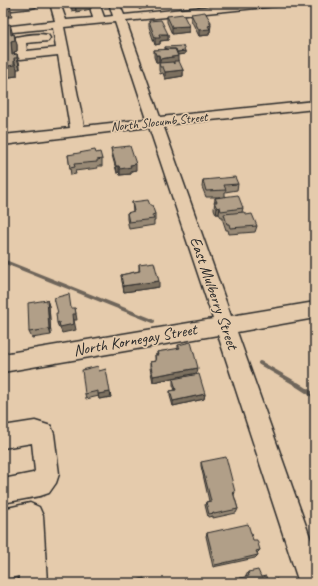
<svg xmlns="http://www.w3.org/2000/svg" width="318" height="586" font-family="Caveat,sans-serif">
<style>
.lines{fill:none;stroke-linecap:round;stroke-linejoin:round}
.stream-far1{stroke:#6e655a;stroke-width:4}
.stream{stroke:#6e655a;stroke-width:5}
.minor-casing{stroke:#2b2b2b;stroke-width:3}
.minor{fill:#e5cbac;fill-rule:evenodd}
.wall{fill:#988975;stroke:#2b2b2b}
.shaded-wall{fill:#7c6f5f;stroke:#2b2b2b}
.building{fill:#b19f88;stroke:#2b2b2b}
.labels{text-anchor:middle;dominant-baseline:central;stroke-width:3.5;stroke-linejoin:round;paint-order:stroke}
.far-street-label{font-size:13px;fill:#2b2b2b;stroke:#e5cbac}
.street-label{font-size:16px;fill:#2b2b2b;stroke:#e5cbac}
</style>
<rect width="100%" height="100%" fill="#e5cbac"/>
<filter id="ink" filterUnits="userSpaceOnUse"><feTurbulence type="fractalNoise" baseFrequency=".025" numOctaves="2"/><feDisplacementMap in="SourceGraphic" scale="8" xChannelSelector="R" yChannelSelector="G"/><feConvolveMatrix kernelMatrix="1 2 1 2 8 2 1 2 1" color-interpolation-filters="sRGB"/></filter>
<g filter="url(#ink)">
<g class="lines">
<path class="stream-far1" d="M3,261L153,321
M260,363L300,386"/>
<path class="stream" d="M298,385L315,396"/>
<defs>
<path id="minor" d="M19,3H38L35,7L31,8L3,11V5Z
M50,3H60L66,20L93,18L89,3H99L104,17L113,16L109,3H119L124,15L243,3H281L276,6L126,21L160,117L315,101V109L163,125L231,316L315,302V318L237,332L315,551V583H299L218,335L3,372V354L213,319L149,127L3,145V135L70,128L58,55L21,59L17,58C14,53 13,42 16,37C25,35 39,33 48,35L50,38L48,41L26,43L27,51L56,48L53,28L3,33V27L55,21ZM115,22L147,119L84,126L64,27Z
M35,421L51,426L54,434L59,474L56,483L49,493L40,496L3,503V479L33,473L35,471L32,443L3,448V426Z
M30,503L39,507L43,516L47,583H19V576L3,580V509Z"/>
</defs>
<use href="#minor" class="minor-casing"/>
<use href="#minor" class="minor"/>
</g>
<path class="wall" d="M137,3H161V5L146,6V8L139,9Z
M191,14L211,22L210,32H209V35L199,36L191,20Z
M167,16L189,26V32L172,34L167,22Z
M149,21L168,34V40L160,41V44L155,45L149,27Z
M14,34L17,45V51L14,52V54H17L20,69H17V76L3,78L13,35Z
M165,47L185,51V54L177,55L178,61L183,70V76L165,79L163,73L160,74L159,70V62H156L154,57V50H165Z
M111,148L136,170L131,171V174L120,175L119,172L117,173L112,155Z
M96,153L102,159V166H97L98,168L75,171L76,174L71,175L68,155Z
M203,180L238,184L237,190L225,192V196L243,208L242,212L257,226L255,232L229,234L228,230H226L223,221V217H221L219,214H216L214,209L215,198L220,197H206L202,187Z
M132,202L150,205L155,214V221H154V225L129,229L127,219V213L133,212Z
M139,264L159,287L124,292L121,275L139,271Z
M47,300L49,306L51,335L32,338L29,332Z
M178,345L197,373L153,382L150,368V362L155,361V355H157V352L178,349Z
M99,371L111,397L99,399V396L86,399L85,394Z
M173,379L205,394L204,399L173,406L170,396V391L175,390L173,385Z
M201,462L235,492L234,495L238,509L236,513L213,518V516L208,517L205,505L206,502L209,501L201,466Z
M207,533L253,540L260,550L257,553L258,555L255,558L213,567L206,536Z
M248,572L261,577L267,581L233,582L236,579L246,577V576Z"/>
<path class="shaded-wall" d="M71,3H75L76,10L72,11Z
M75,3H90L91,9L76,12Z
M139,3H146V8L139,9Z
M10,4L12,17H3V11Z
M10,24L13,35L14,34L17,45V51L14,52V59L17,69V76L3,78V67L12,55Z
M211,25L210,32H209V35L199,36V30L208,26Z
M189,26V32L172,34V27Z
M159,34H168V40L160,41V44L155,45V38Z
M185,51V54L177,55V52Z
M17,54L20,65V69L17,58Z
M156,55H159V62H156Z
M178,56V63L160,65V59Z
M183,70V76L165,79V72Z
M136,164V170L131,171V174L120,175V169L130,165Z
M116,166H119V172L117,173Z
M220,207L219,214H216L217,208Z
M159,281V287L124,292L123,286Z
M47,300L49,306L51,335L49,329Z
M75,308L77,320H74L76,330L62,333L60,328H59L57,323L73,314Z
M198,368L197,373L153,382V376Z
M110,392L111,397L99,399L98,394Z
M205,394L204,399L173,406V401Z"/>
<path class="building" d="M3,4H10L11,10L3,11Z
M205,12L211,22H209L211,25L208,26L210,29L199,30L191,14Z
M183,14L189,26L172,27L167,16Z
M161,20L168,34H159L160,38H155L149,21Z
M10,24L11,35L14,34L15,40L11,41L12,55L17,54V58H14V65L3,67V25Z
M183,46L185,51L177,52L176,49H166L165,47Z
M175,49L178,56L160,59L159,55H156L154,50Z
M174,61H179L183,70L165,72L163,67H160L159,63L173,62L174,64Z
M130,146L136,164L130,165L131,167L120,169L119,166H116L111,148Z
M95,150L96,153L100,152L102,159L97,160V162L74,164L75,167L70,168L68,155Z
M235,177L238,184L224,185L226,190L206,191L203,180Z
M238,195L243,208L221,211L220,207L217,208L214,202H217L215,198Z
M148,200L150,205H152L155,214L152,215L154,219L129,222L127,213L134,211L132,202Z
M244,212L246,215L252,214L257,226L230,228L229,224H227L224,214Z
M154,262L159,281L123,286L121,275L140,271L139,264Z
M69,294L71,308H75L76,314H73L74,324L60,327L59,322L57,323L56,313H58L54,298Z
M47,300L49,329L29,332L28,303Z
M191,342L198,368L153,376L150,362L156,361L155,355H158L157,352L180,348L178,345Z
M98,366L99,371L106,369L110,392L98,394V391L85,394L82,370Z
M199,374L205,394L173,401L170,391L176,390L173,379Z
M226,457L235,492H233L238,509L214,514V513L209,514L206,502L211,501L201,462Z
M248,524L253,540H257L260,550L256,551L258,555L215,565L207,533Z
M258,570L261,577L266,576L267,581L277,579L279,583H230L236,581V579L249,576L248,572Z
M144,578L145,583H125Z"/>
</g>
<g class="labels">
<g class="far-street-label">
<text transform="translate(159 122) rotate(-6)">North Slocumb Street</text>
</g>
<g class="street-label">
<text transform="translate(214 293) rotate(71)">East Mulberry Street</text>
<text transform="translate(135 340) rotate(-10)">North Kornegay Street</text>
</g>
</g>
<rect width="318" height="586" fill="none" stroke="#e5cbac" stroke-width="16"/>
<rect x="8" y="8" width="302" height="570" fill="none" stroke="#2b2b2b" stroke-width="1.5" filter="url(#ink)"/>
</svg>
